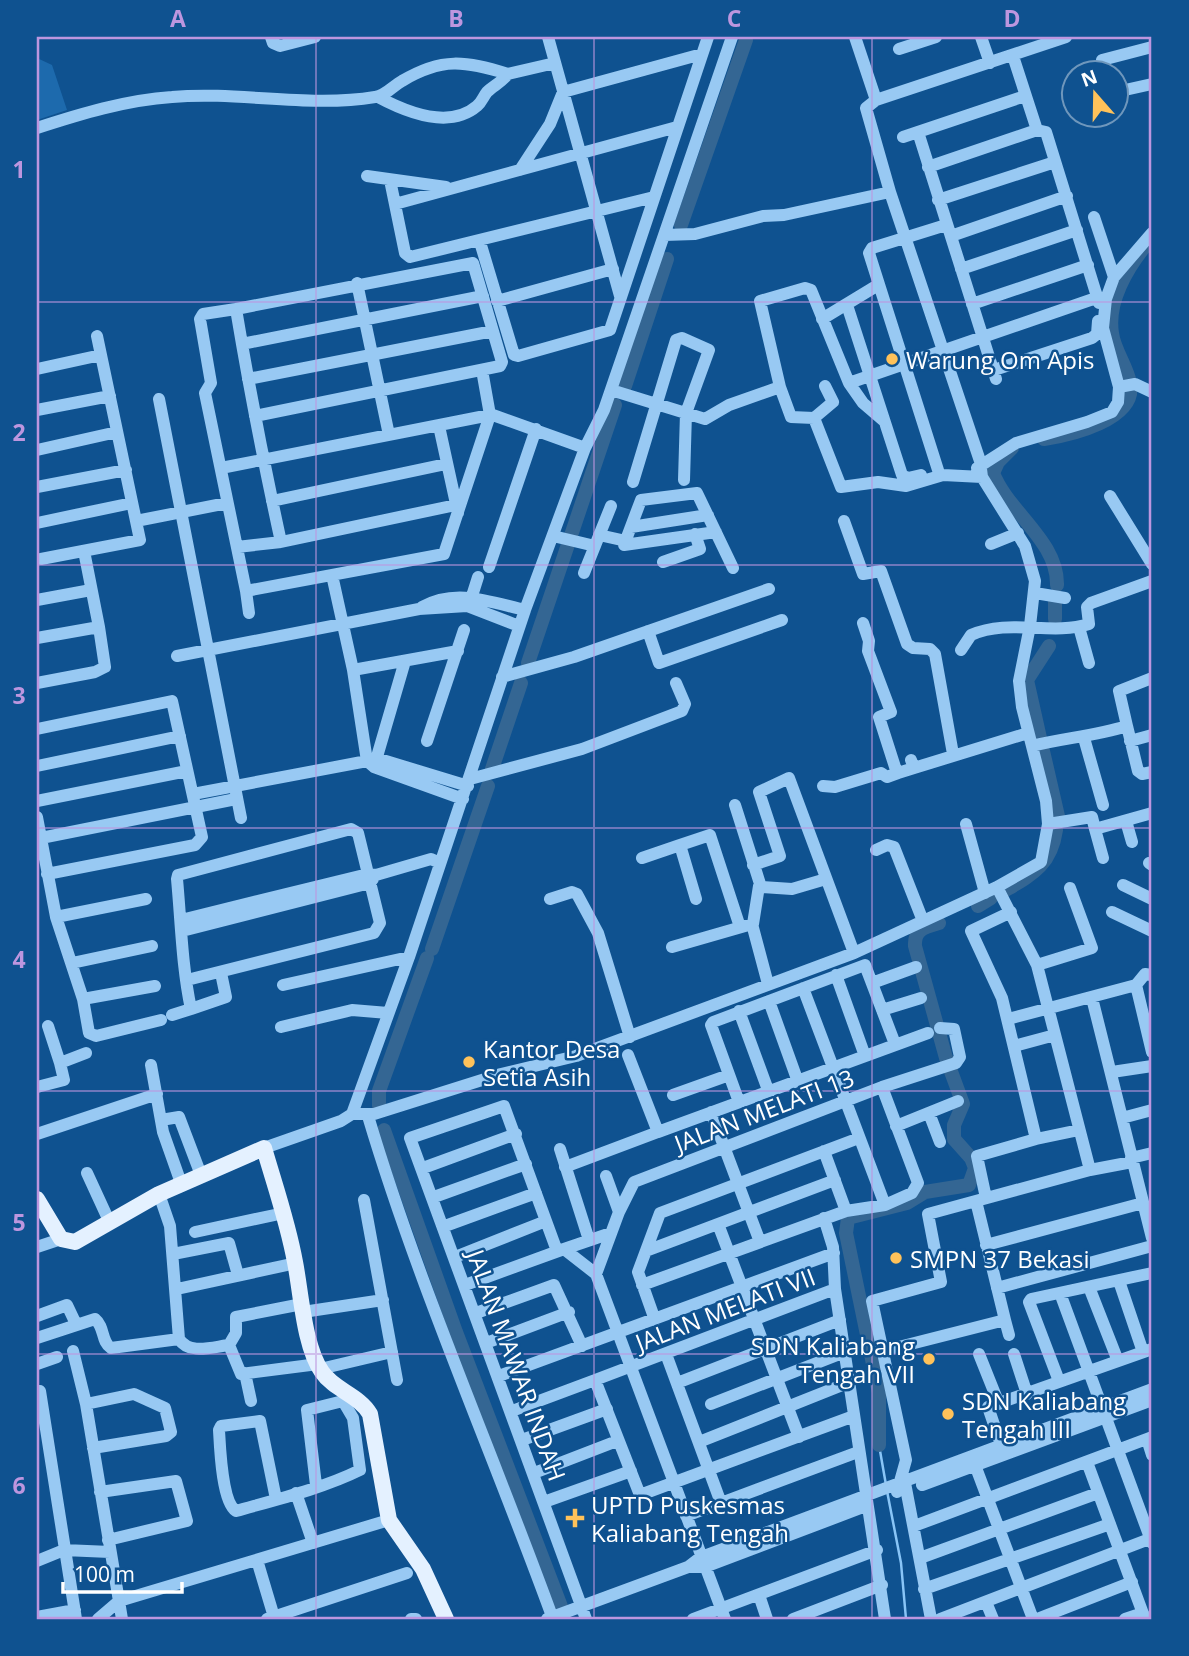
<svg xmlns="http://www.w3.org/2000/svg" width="1189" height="1656" font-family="'Open Sans',sans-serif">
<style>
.green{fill:#1d6aad}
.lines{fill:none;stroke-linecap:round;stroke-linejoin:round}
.stream{stroke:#89c5f7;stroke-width:2.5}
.river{stroke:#346693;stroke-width:14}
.minor{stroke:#98c9f3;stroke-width:12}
.major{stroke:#e4f1ff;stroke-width:16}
.grid{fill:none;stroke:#bd96df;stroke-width:2;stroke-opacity:0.55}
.poi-dot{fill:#ffc25a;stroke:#0f5290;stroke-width:2.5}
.labels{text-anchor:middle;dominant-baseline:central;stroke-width:5;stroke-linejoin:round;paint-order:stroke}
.poi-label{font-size:24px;fill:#fff;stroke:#0f5290;text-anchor:start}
.street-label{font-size:24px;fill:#fff;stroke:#0f5290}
.neatline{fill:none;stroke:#bd96df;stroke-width:2.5}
.grid-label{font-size:23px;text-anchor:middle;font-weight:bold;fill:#bd96df}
</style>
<rect width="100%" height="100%" fill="#0f5290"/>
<path class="green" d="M37,58L52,65L67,110L37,120Z"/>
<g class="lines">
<path class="stream" d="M879,1445L886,1485
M887,1491L901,1563L906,1619"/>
<path class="river" d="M681,225L746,40
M625,386L667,259
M1044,439C1070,435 1137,420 1130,383C1127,366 1114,350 1112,333C1107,302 1127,268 1146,245
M1012,448L998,462L993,473C1008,512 1058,541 1057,585
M1055,619V601
M528,663L615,405
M1040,738L1027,680L1049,646
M1043,751L1058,816
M492,769L521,683
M1004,891C1033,874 1051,865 1056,830
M978,906L991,898
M432,949L488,786
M379,1106V1091L427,958
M384,1130L456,1332L562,1609
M879,1445V1393L846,1233L848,1218L907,1203L925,1192L969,1185L975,1168L971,1158L954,1139V1125L963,1104L946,1058L915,946C914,929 925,927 939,923"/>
<path class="minor" d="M271,37L273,43L280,46L315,37
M548,37L620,296
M855,37L876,100
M981,37L990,63
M899,49L936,37
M1013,56L1037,130
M1102,60L1152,47
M508,74L555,63
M1116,92L1152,84
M37,128C80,114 126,100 172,97C239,91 308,108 375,97C385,96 393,86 402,81C442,57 465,61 508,74C502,82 493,86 487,92C483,97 482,102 477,106C449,130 406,112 378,97
M918,132L996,379
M903,137L1025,96
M928,167L1037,130L1046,132L1099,303
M520,170L550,124L563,92L702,54
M367,176L446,187
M390,180L405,253L410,257L654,197
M938,200L1055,162
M395,204L677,127
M1094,217L1114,277
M664,235L695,234L763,216L784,215L890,192
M951,236L1067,196
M480,242L514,355L518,356L610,330L708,37
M961,269L1077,230
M357,283L389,435
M497,301L613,269
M972,304L1088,265
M847,305L902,475L908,478L921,475
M236,309L203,314L200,319L211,383L205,393L246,591L444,554L490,415L482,370
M822,319L878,285
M242,344L483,296
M37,369L101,355
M994,370L1092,338L1097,334L1098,321
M248,379L493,331
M849,383L863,403L884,421
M1119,387L1135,384L1152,392
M611,390L705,419L729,405L780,387
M159,399L241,818
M37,410L110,396
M490,414L585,448
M255,416L500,366L502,362L473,263L236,309C249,387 264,464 281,542
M814,418L833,402L825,386
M439,426L458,513
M37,450L117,432
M221,468L490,415
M977,468L1016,443L1087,422L1112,412L1118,402L1119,387L1103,328L1106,299L1114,277L1152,233
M938,470L869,253L872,248L946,225
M982,477L943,475L906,486L878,482L841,487L814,418L791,417L780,387L760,301L805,288L811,290L849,383L1099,297
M633,482L676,340L682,338L709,350L686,413L684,480
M37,487L126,470
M1110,496L1152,564
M272,501L446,464
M136,521L227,503
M844,521L863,574L881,571L907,644L913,648L930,649L935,654L953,754
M37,523L132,503
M631,527L708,515
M716,532L624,545L641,500L697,493L733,568
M599,535L626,541
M553,536L595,546
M991,544L1018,533
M237,547L281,542L456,505
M41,559L140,540L97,336
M663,562L700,549L695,534
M489,567L536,429
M584,573L611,506
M332,575L353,670L367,761
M246,591L249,613
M1035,593L1065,598
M472,596L478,577
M37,600L91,590
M422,607C456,588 490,602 525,610
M863,623L869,641L868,651L891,712L879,717L895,767L898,773L914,768
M1079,627L1089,663
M648,631L659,663L782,620
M37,638L99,627L84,551
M961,650L971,635C1009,618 1051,636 1089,624L1087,607L1091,603L1152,581
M177,656L419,609L467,606L519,626
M353,670L458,651
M502,677L574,657L769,589
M37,683L95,672L105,667L99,627
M1127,726L1119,691L1152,678
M37,729L172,701L202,837L195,845L47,874
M1084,738L1103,805
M427,741L464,630
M1130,741L1152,735
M1032,746C1064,738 1095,736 1127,726L1138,771L1142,774L1152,772
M911,760L914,768L1028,733
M370,761L376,758L468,786
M37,766L180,736
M374,767L405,661
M470,779L582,749L682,711L685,704L676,683
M823,786L835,787L881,773L887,777L898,773
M193,794L367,761L374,767L463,799
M37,801L187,771
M735,805L761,887L792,889L826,879
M37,817L56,917L83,999L89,1033L96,1036L161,1020
M1126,821L1132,842
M966,824L985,893
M1048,824L1092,817L1095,829
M41,838L236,799
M876,850L887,845L894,847L923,921
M642,858L680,845
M1103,858L1095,829L1152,813
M1149,863L1152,865
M753,865L780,856L759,792L789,778L854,953
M1123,885L1152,899
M997,887L1037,965L1090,1170
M550,899L572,892L577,894L598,933L630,1037
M696,899L680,845L710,835L740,927
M1112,912L1152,931
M56,917L146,899
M181,920L368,874L376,875L431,859L440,863
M753,924L759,886
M182,931L370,883L373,879
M672,947L752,924L768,984
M72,963L152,946
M1037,965L1092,948L1070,888
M836,975L865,1056
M187,980L374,933L380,923L358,833L351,829L178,875L177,879C181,922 182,967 191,1009L226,997L221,973
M872,983L916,967
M283,985L409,957
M1136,985L1152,1052
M1136,985L1145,974L1152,975
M803,988L885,1205
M1092,998L1152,1238
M83,999L155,986
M769,1001L797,1079
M882,1010L921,998
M739,1011L768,1090
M172,1015L191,1009
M1008,1019L1136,985
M48,1026L60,1063
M281,1027L352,1010L388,1013
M1014,1046L1055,1035
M628,1055L658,1132L928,1033
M151,1065L163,1132L181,1183
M1112,1072L1152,1066
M37,1087L64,1080L60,1063L86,1053
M673,1095L729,1075
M739,1102L711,1025L713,1022L865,965L895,1044
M711,1112L760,1242
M929,1113L940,1142
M352,1114H374L501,1074L576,1056L854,953L997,887L1041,862L1048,824L1046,801L1022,707L1019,681L1030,626L1035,581L1025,546L982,477L980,461L890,192L866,108L876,100L1066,37
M368,1116C419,1287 492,1451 553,1619
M1122,1118L1152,1110
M161,1120L179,1117L201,1175
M896,1126L958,1101
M37,1134L157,1094
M1036,1139L1079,1130
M264,1148L341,1121L352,1114L409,957L525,610L585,448L604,410L732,37
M560,1149L589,1240
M824,1151L846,1211
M1131,1158L1152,1153
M565,1167L658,1132
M423,1168L516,1134
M87,1173L110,1223
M606,1176L619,1212
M159,1194L170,1226L179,1339C189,1355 212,1347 229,1345L236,1333V1317L302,1304
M434,1197L526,1164
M986,1198L977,1156L1036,1139L1002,998L971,931L1011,912
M364,1200L397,1380
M824,1218L833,1247L835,1289L885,1619
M718,1224L799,1437
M445,1226L536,1193
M195,1232L284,1213
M986,1245L1143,1203
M37,1247L61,1239
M564,1249L611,1233
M557,1251L504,1106L410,1138L586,1619
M646,1251L835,1180
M173,1254L229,1243L238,1275
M455,1257L546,1221
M596,1274L619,1212L634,1182L882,1087L956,1063L960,1057L954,1029L940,1028
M596,1274L725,1619
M1119,1281L1143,1352
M465,1285L564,1249L596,1274
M642,1285L846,1211L885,1205L912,1193L918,1183L882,1087
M1089,1287L1118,1361
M997,1288L1152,1246
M177,1289L296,1263
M835,1289L595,1380L640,1495L854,1416
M1060,1293L1152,1543
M303,1312L383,1300
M476,1313L554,1285L582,1346
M37,1316L67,1305L76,1324
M655,1320L638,1272L660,1213L859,1138
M1005,1320L1009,1335
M37,1338L95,1319C105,1327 101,1342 111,1348L179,1339
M486,1343L569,1312
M229,1345L241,1374L318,1364
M73,1351L86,1404L122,1619
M883,1351L1005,1320L976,1201
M666,1354L721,1503
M979,1354L999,1404
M1014,1354L1027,1394
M37,1364L57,1357
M320,1369L392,1352
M245,1373L251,1401
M499,1376L834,1253
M1059,1381L1029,1302L1031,1299L1152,1273
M677,1383L840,1320
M40,1391L76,1619
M86,1404L134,1394L165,1408L171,1432L166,1436L93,1448
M711,1404L845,1352
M512,1411L595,1380
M1147,1439L1152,1455
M522,1440L607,1409
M699,1442L850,1382
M1001,1445L988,1407L1152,1349
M1087,1462L1145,1619
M975,1465L1033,1619
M534,1473L617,1441
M905,1483L931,1619
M922,1485L1152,1400
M100,1492L176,1481L187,1521L108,1540
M897,1492L906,1460L872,1301L941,1282L928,1214L1090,1170L1132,1162
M296,1493L313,1543
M276,1499L260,1421L221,1426L219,1430C220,1448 222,1502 236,1511C275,1500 324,1488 360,1470L353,1418L343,1401L307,1410L316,1485
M544,1502L631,1471
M686,1516L858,1452
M914,1526L1152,1437
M920,1558L1098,1493
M257,1560L274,1617
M37,1561L64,1550L110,1552
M689,1567H705L866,1506
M924,1589L1110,1524
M759,1595L767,1619
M986,1602L993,1619
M37,1617L75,1610
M98,1619L119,1601L389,1520
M267,1619L407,1573
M411,1619H416
M547,1619L688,1567L701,1557L1152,1389
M693,1619L877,1550
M793,1619L882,1585
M940,1619L1152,1538
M1037,1619L1132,1582
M1125,1619L1143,1613"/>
<path class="major" d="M37,1199L61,1239L75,1242L159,1194L264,1148C275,1186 288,1223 295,1262C301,1292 304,1347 322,1372C334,1390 359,1395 370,1414L389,1520L423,1569L446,1619"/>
</g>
<path class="grid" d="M316,37V1619M594,37V1619M872,37V1619M37,302H1152M37,565H1152M37,828H1152M37,1091H1152M37,1354H1152"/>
<g class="poi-dot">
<circle cx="892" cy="359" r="7"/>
<circle cx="469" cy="1062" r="7"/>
<circle cx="896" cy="1258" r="7"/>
<circle cx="929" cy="1359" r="7"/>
<circle cx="948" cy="1414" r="7"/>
<path d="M571.5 1507.5h7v7h7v7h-7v7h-7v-7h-7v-7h7z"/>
</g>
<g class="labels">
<g class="poi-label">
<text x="906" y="359">Warung Om Apis</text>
<text x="483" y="1048">Kantor Desa<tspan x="483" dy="28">Setia Asih</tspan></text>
<text x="910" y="1258">SMPN 37 Bekasi</text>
<text x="915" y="1345" text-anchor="end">SDN Kaliabang<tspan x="915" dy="28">Tengah VII</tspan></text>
<text x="962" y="1400">SDN Kaliabang<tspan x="962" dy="28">Tengah III</tspan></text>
<text x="591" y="1504">UPTD Puskesmas<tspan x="591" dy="28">Kaliabang Tengah</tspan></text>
</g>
<g class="street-label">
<text transform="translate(764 1110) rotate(-21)">JALAN MELATI 13</text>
<text transform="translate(725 1309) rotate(-21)">JALAN MELATI VII</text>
<text transform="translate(517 1365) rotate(70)">JALAN MAWAR INDAH</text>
</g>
</g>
<rect width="1189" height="1656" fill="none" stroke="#0f5290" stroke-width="77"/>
<g transform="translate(1095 94) rotate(340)"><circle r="33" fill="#0f5290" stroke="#6f97bc" stroke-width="2"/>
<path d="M0-5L12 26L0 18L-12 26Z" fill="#ffc25a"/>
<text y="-10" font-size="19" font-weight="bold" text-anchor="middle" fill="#ffffff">N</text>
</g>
<path d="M63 1582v10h119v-10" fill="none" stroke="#ffffff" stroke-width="3.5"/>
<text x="74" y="1582" font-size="21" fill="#ffffff" stroke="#0f5290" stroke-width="5" paint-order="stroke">100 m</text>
<rect x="38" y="38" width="1112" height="1580" class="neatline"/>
<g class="grid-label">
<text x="178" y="27">A</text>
<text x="456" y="27">B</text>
<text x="734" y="27">C</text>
<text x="1012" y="27">D</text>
<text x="19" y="178">1</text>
<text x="19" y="441">2</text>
<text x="19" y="704">3</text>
<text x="19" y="968">4</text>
<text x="19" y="1231">5</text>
<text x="19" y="1494">6</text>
</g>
</svg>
